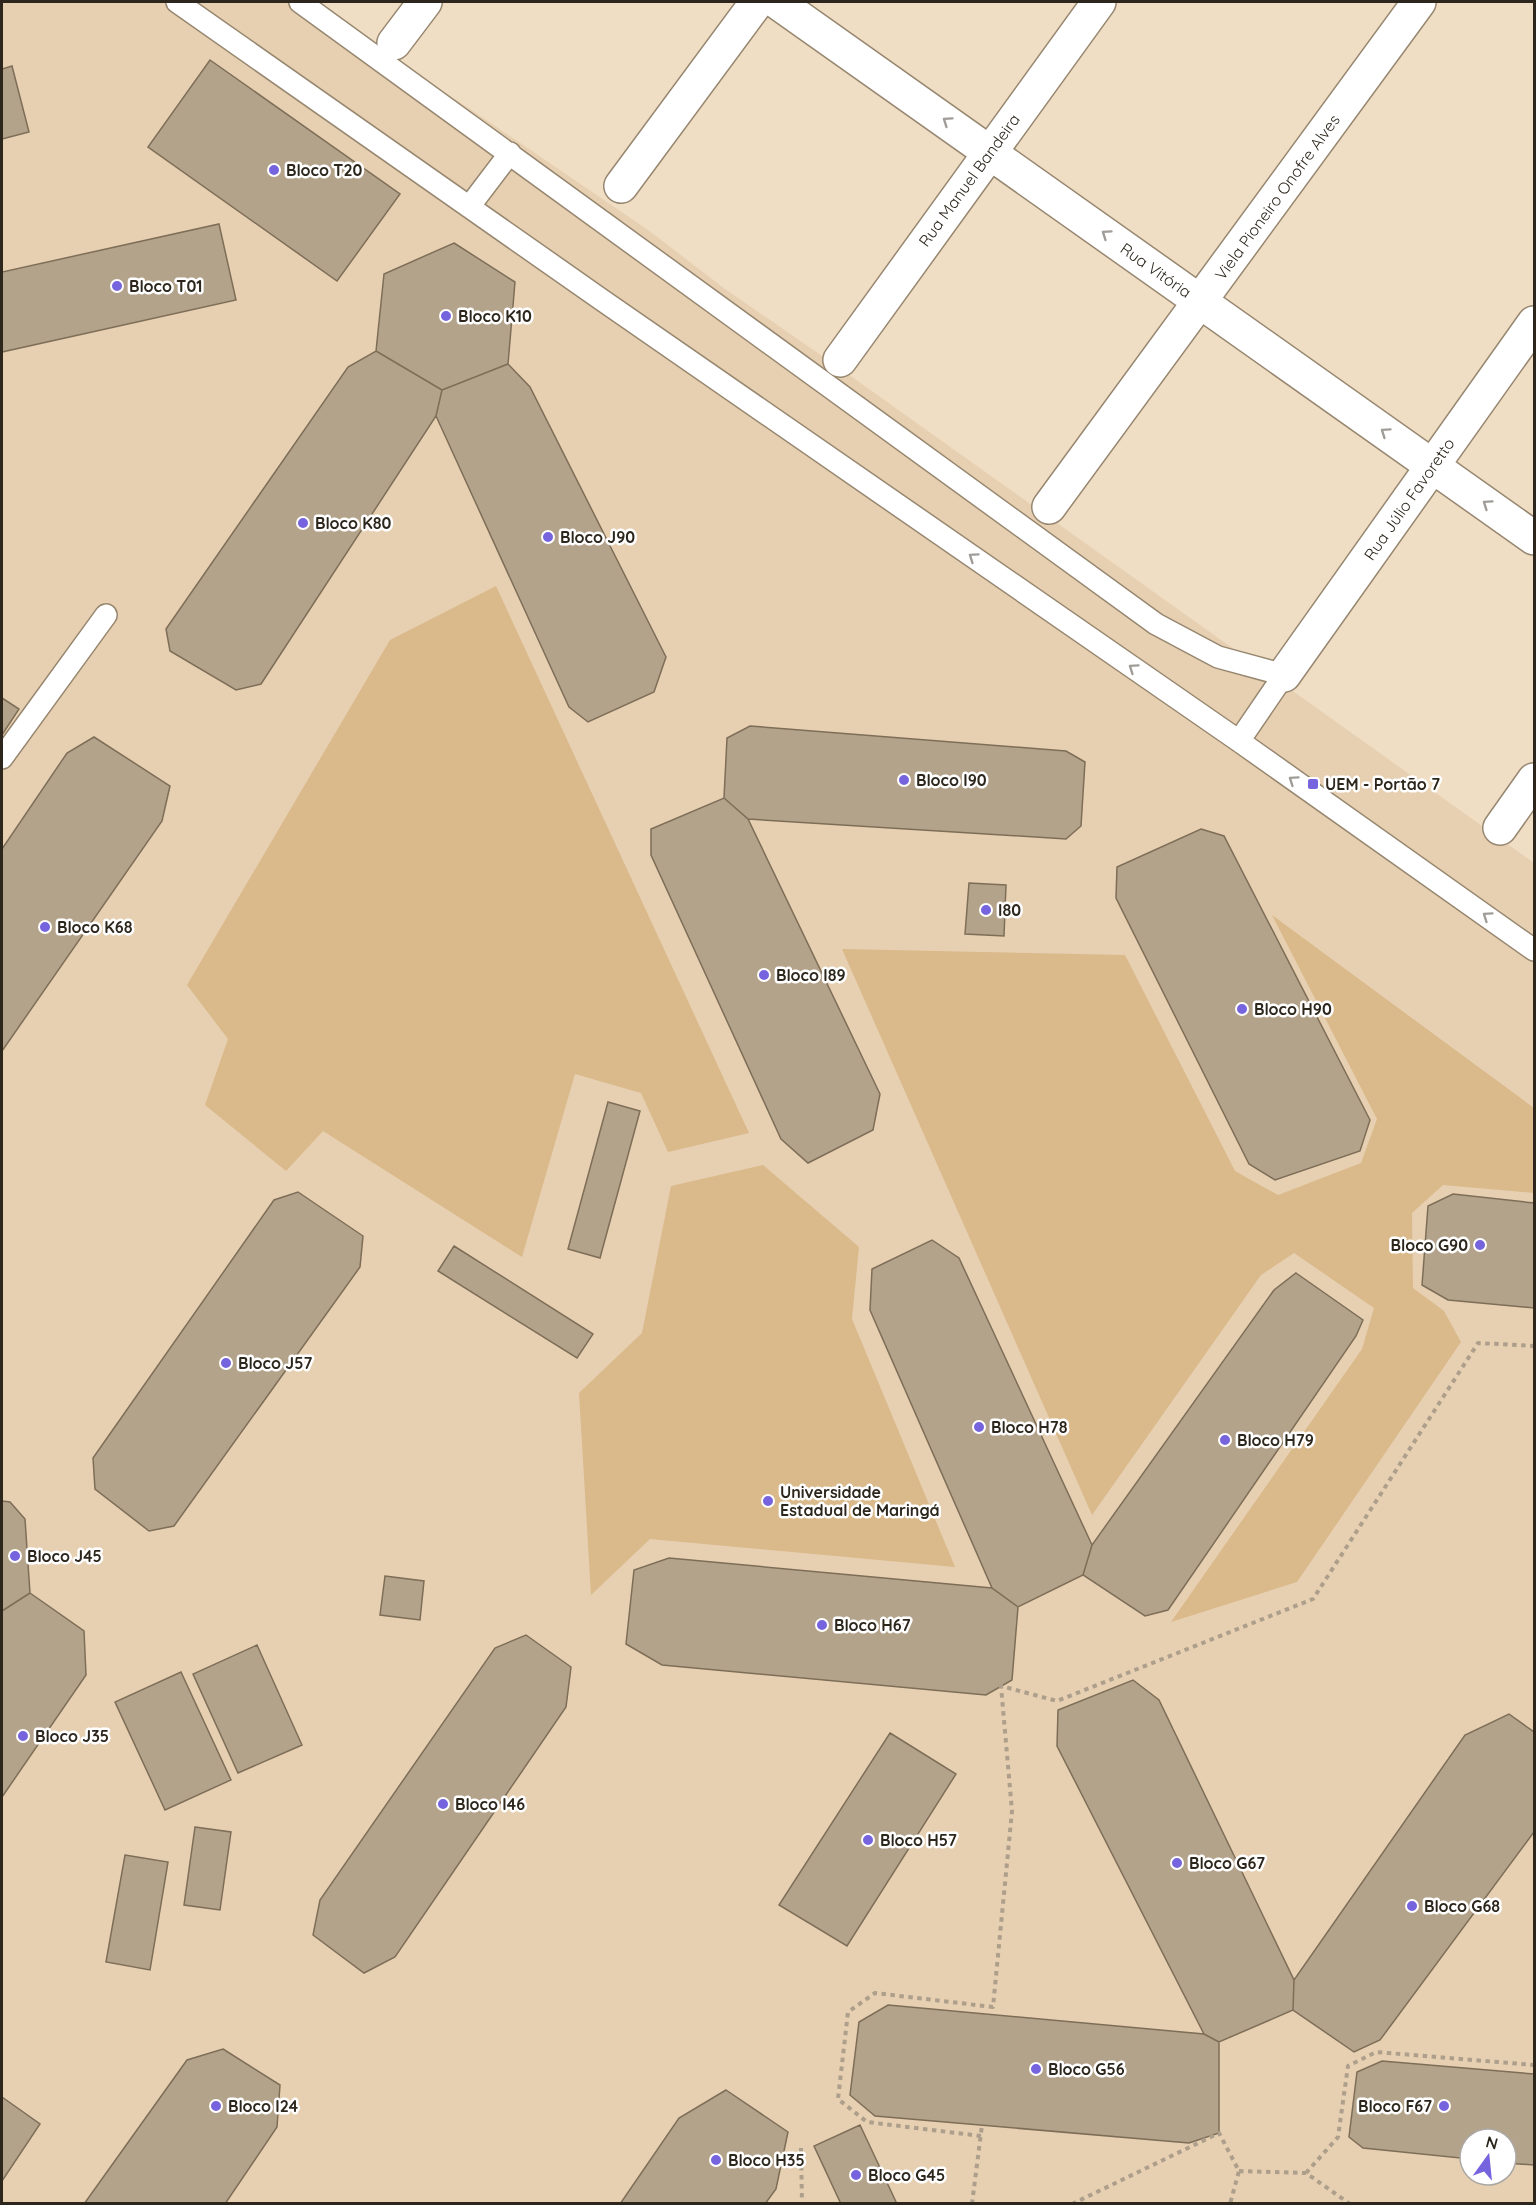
<svg xmlns="http://www.w3.org/2000/svg" width="1536" height="2205" font-family="Quicksand,sans-serif">
<style>
.built{fill:#e7d0b1;fill-rule:evenodd}
.green{fill:#dab98b}
.building{fill:#b4a38b;stroke:#7e6e58;stroke-width:1.5}
.lines{fill:none;stroke-linecap:round;stroke-linejoin:round}
.lane-casing{stroke:#978770;stroke-width:24}
.street-casing{stroke:#978770;stroke-width:36}
.path{stroke:#ad9f8b;stroke-width:4;stroke-dasharray:4.5 4.5;stroke-linecap:butt}
.lane{stroke:#fff;stroke-width:21}
.street{stroke:#fff;stroke-width:33}
.oneway{stroke:#a09d99}
.poi-dot{fill:#7663de;stroke:#fff;stroke-width:2}
.labels{text-anchor:middle;dominant-baseline:central;stroke-width:5;stroke-linejoin:round;paint-order:stroke}
.poi-label{font-size:16px;font-weight:bold;fill:#2c261c;stroke:#fff;text-anchor:start}
.street-label{font-size:16px;fill:#2c261c;stroke:#fff}
</style>
<rect width="100%" height="100%" fill="#efddc4"/>
<path class="built" d="M2,2H313L385,53L476,113L648,230L725,289L838,367L1534,863V2203L2,2204ZM1470,2139H1506V2175H1470Z"/>
<path class="green" d="M496,586L749,1133L668,1152L641,1093L575,1074L522,1257L323,1131L286,1171L205,1105L228,1039L187,985L390,640Z
M1272,915L1534,1108V1193L1443,1185L1412,1213L1413,1288L1444,1311L1461,1342L1297,1582L1171,1622L1362,1349L1374,1308L1294,1253L1261,1275L1092,1515L842,949L1125,955L1235,1171L1278,1195L1361,1163L1377,1119Z
M763,1165L859,1247L852,1319L955,1567L650,1539L591,1595L579,1393L642,1333L671,1186Z"/>
<path class="building" d="M210,60L400,194L337,281L148,147Z
M12,66L29,132L2,139V69Z
M219,224L236,300L2,352V272Z
M454,243L515,282L508,364L442,390L376,351L384,274Z
M376,351L442,390L436,416L261,684L236,690L170,651L166,629L348,367Z
M508,364L530,387L666,657L654,692L588,722L569,707L436,416L442,390Z
M2,698L19,709L2,735Z
M750,726L1066,751L1085,762L1081,826L1066,839L748,819L724,798L727,738Z
M94,737L170,786L162,821L2,1051V849L67,753Z
M724,798L748,819L880,1094L873,1130L808,1163L781,1139L651,855V829Z
M1201,829L1224,836L1370,1120L1360,1151L1275,1180L1249,1164L1116,898L1117,867Z
M969,883L1006,885L1004,936L965,934Z
M608,1102L640,1111L600,1258L568,1249Z
M298,1192L363,1236L360,1267L174,1526L149,1531L95,1489L93,1458L274,1200Z
M1453,1194L1534,1203V1308L1448,1300L1422,1285L1428,1206Z
M932,1240L959,1258L1092,1545L1083,1575L1018,1607L992,1588L870,1310L872,1269Z
M454,1246L593,1334L577,1358L438,1271Z
M1296,1273L1363,1320L1356,1336L1168,1610L1145,1616L1083,1575L1092,1545L1274,1290Z
M2,1501L10,1502L25,1519L30,1593L2,1611Z
M669,1558L992,1588L1018,1607L1012,1680L986,1695L662,1665L626,1644L634,1570Z
M385,1576L424,1581L420,1620L380,1615Z
M30,1593L84,1631L86,1675L2,1797V1611Z
M526,1635L571,1667L566,1707L395,1957L364,1973L313,1935L320,1900L495,1648Z
M257,1645L302,1745L238,1773L193,1674Z
M181,1672L231,1780L165,1810L115,1702Z
M1133,1680L1159,1700L1294,1980L1293,2010L1219,2042L1204,2034L1057,1746L1058,1710Z
M1509,1714L1534,1732V1832L1380,2040L1354,2052L1293,2010L1294,1980L1465,1735Z
M890,1733L956,1774L847,1946L779,1905Z
M195,1827L231,1832L220,1910L184,1905Z
M125,1855L168,1862L150,1970L106,1962Z
M888,2005L1204,2034L1219,2042V2133L1189,2143L875,2116L850,2095L859,2022Z
M223,2049L280,2085L277,2127L225,2204H84L187,2060Z
M1382,2061L1534,2074V2165L1506,2163V2139H1470V2159L1363,2148L1349,2137L1357,2072Z
M726,2090L788,2132L776,2189L765,2204H620L679,2118Z
M2,2097L40,2124L2,2181Z
M860,2125L897,2204H841L814,2146Z"/>
<g class="lines">
<defs>
<path id="lane" d="M177,2L602,300L1239,741L1534,950
M300,2L1156,624L1218,657L1284,675L1239,741
M469,207L510,153
M2,758L106,615"/>
<path id="street" d="M777,2L1534,538
M394,43L425,2
M621,186L757,2
M840,360L1099,2
M1049,507L1419,2
M1284,675L1534,323
M1500,828L1534,780"/>
</defs>
<use href="#lane" class="lane-casing"/>
<use href="#street" class="street-casing"/>
<path class="path" d="M981,2136L867,2122L838,2099L848,2012L875,1993L993,2007L1012,1811L1001,1686L1057,1701L1313,1599L1478,1343L1534,1346
M801,2148L802,2204
M1239,2171L1306,2173L1350,2204
M1306,2173L1338,2137L1348,2066L1376,2052L1534,2065
M972,2204L982,2125
M1072,2204L1219,2133L1239,2171L1230,2204"/>
<use href="#lane" class="lane"/>
<use href="#street" class="street"/>
</g>
<defs><path id="oneway-chevron" d="M-2-3.5L2.5 0L-2 3.5" fill="none" stroke-width="1.6" stroke-linecap="round" stroke-linejoin="round" transform="scale(1.5)"/></defs>
<g class="oneway">
<use href="#oneway-chevron" transform="translate(947 121) rotate(-145)"/>
<use href="#oneway-chevron" transform="translate(1106 234) rotate(-145)"/>
<use href="#oneway-chevron" transform="translate(1385 432) rotate(-145)"/>
<use href="#oneway-chevron" transform="translate(1487 504) rotate(-145)"/>
<use href="#oneway-chevron" transform="translate(973 557) rotate(-145)"/>
<use href="#oneway-chevron" transform="translate(1133 668) rotate(-145)"/>
<use href="#oneway-chevron" transform="translate(1293 780) rotate(-145)"/>
<use href="#oneway-chevron" transform="translate(1487 916) rotate(-145)"/>
</g>
<g class="poi-dot">
<circle cx="274" cy="170" r="6"/>
<circle cx="117" cy="286" r="6"/>
<circle cx="446" cy="316" r="6"/>
<circle cx="303" cy="523" r="6"/>
<circle cx="548" cy="537" r="6"/>
<circle cx="904" cy="780" r="6"/>
<rect x="1307" y="778" width="12" height="12" rx="3"/>
<circle cx="986" cy="910" r="6"/>
<circle cx="45" cy="927" r="6"/>
<circle cx="764" cy="975" r="6"/>
<circle cx="1242" cy="1009" r="6"/>
<circle cx="1480" cy="1245" r="6"/>
<circle cx="226" cy="1363" r="6"/>
<circle cx="979" cy="1427" r="6"/>
<circle cx="1225" cy="1440" r="6"/>
<circle cx="768" cy="1501" r="6"/>
<circle cx="15" cy="1556" r="6"/>
<circle cx="822" cy="1625" r="6"/>
<circle cx="23" cy="1736" r="6"/>
<circle cx="443" cy="1804" r="6"/>
<circle cx="868" cy="1840" r="6"/>
<circle cx="1177" cy="1863" r="6"/>
<circle cx="1412" cy="1906" r="6"/>
<circle cx="1036" cy="2069" r="6"/>
<circle cx="216" cy="2106" r="6"/>
<circle cx="1444" cy="2106" r="6"/>
<circle cx="716" cy="2160" r="6"/>
<circle cx="856" cy="2175" r="6"/>
</g>
<g class="labels">
<g class="poi-label">
<text x="286" y="170">Bloco T20</text>
<text x="129" y="286">Bloco T01</text>
<text x="458" y="316">Bloco K10</text>
<text x="315" y="523">Bloco K80</text>
<text x="560" y="537">Bloco J90</text>
<text x="916" y="780">Bloco I90</text>
<text x="1325" y="784">UEM - Portão 7</text>
<text x="998" y="910">I80</text>
<text x="57" y="927">Bloco K68</text>
<text x="776" y="975">Bloco I89</text>
<text x="1254" y="1009">Bloco H90</text>
<text x="1468" y="1245" text-anchor="end">Bloco G90</text>
<text x="238" y="1363">Bloco J57</text>
<text x="991" y="1427">Bloco H78</text>
<text x="1237" y="1440">Bloco H79</text>
<text x="780" y="1492">Universidade<tspan x="780" dy="18">Estadual de Maringá</tspan></text>
<text x="27" y="1556">Bloco J45</text>
<text x="834" y="1625">Bloco H67</text>
<text x="35" y="1736">Bloco J35</text>
<text x="455" y="1804">Bloco I46</text>
<text x="880" y="1840">Bloco H57</text>
<text x="1189" y="1863">Bloco G67</text>
<text x="1424" y="1906">Bloco G68</text>
<text x="1048" y="2069">Bloco G56</text>
<text x="228" y="2106">Bloco I24</text>
<text x="1432" y="2106" text-anchor="end">Bloco F67</text>
<text x="728" y="2160">Bloco H35</text>
<text x="868" y="2175">Bloco G45</text>
</g>
<g class="street-label">
<text transform="translate(969 180) rotate(-54)">Rua Manuel Bandeira</text>
<text transform="translate(1277 197) rotate(-54)">Viela Pioneiro Onofre Alves</text>
<text transform="translate(1156 270) rotate(35)">Rua Vitória</text>
<text transform="translate(1409 499) rotate(-55)">Rua Júlio Favoretto</text>
</g>
</g>
<rect width="1536" height="2205" fill="none" stroke="#2c261c" stroke-width="6"/>
<g transform="translate(1488 2157) rotate(15)"><circle r="28" fill="#ffffff" stroke="#aba8a4" stroke-width="1.5"/>
<path d="M0-4.5L10 22L0 15L-10 22Z" fill="#7663de"/>
<text y="-9" font-size="16" font-weight="bold" text-anchor="middle" fill="#2c261c">N</text>
</g>
</svg>
